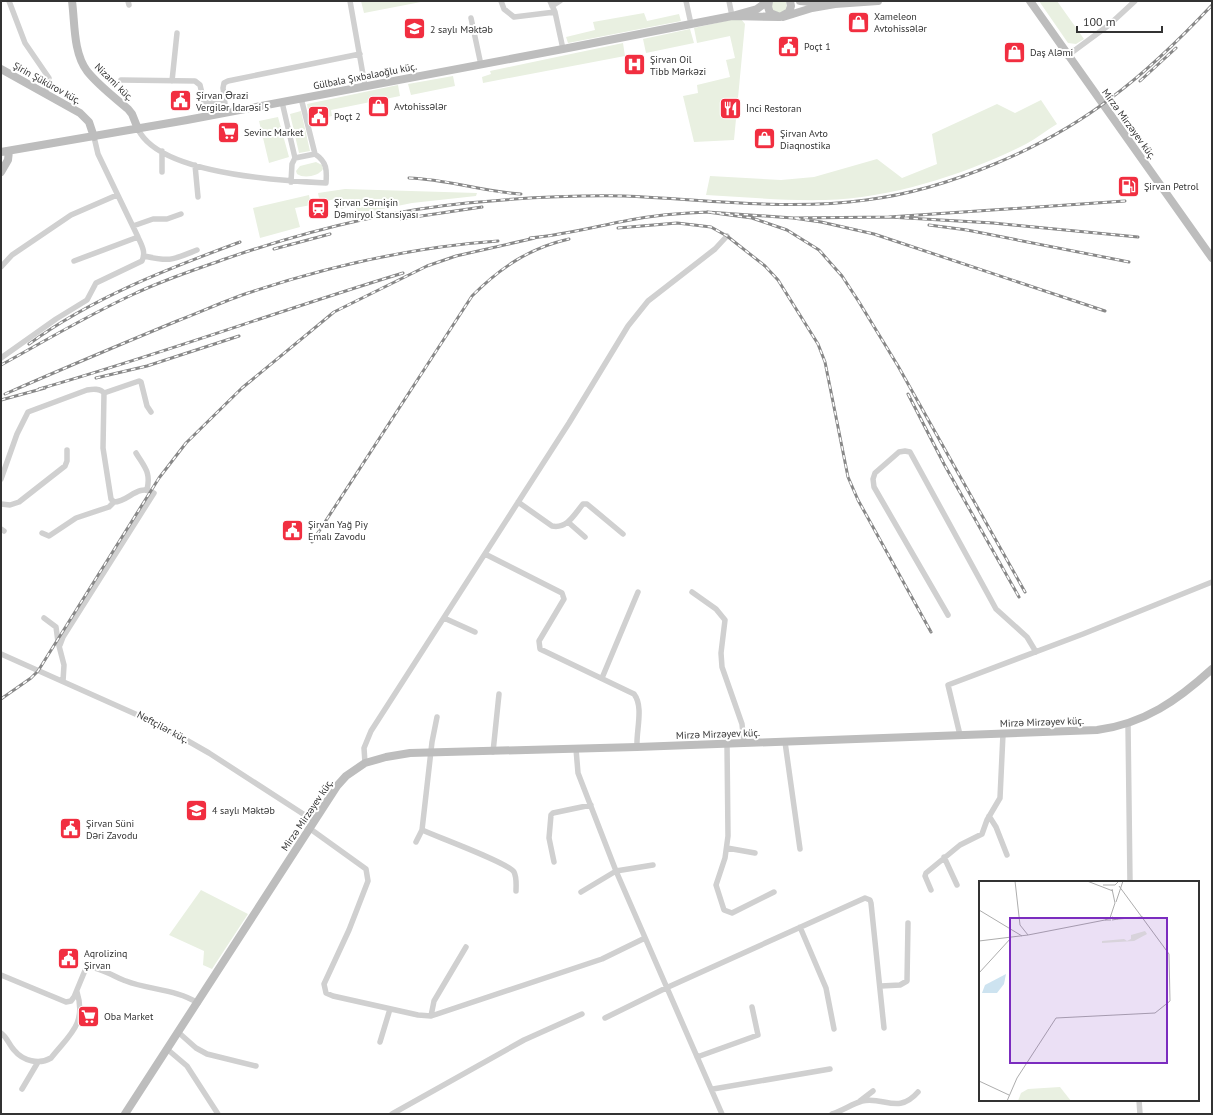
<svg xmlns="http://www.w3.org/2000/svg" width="1213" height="1115" font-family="'PT Sans',sans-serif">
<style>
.green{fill:#e9f0e1}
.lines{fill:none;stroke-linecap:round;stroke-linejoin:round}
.street{stroke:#d0d0d0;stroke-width:5.5}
.secondary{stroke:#bdbdbd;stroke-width:8}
.rail-casing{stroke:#888;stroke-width:3}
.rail{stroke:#fff;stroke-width:1.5;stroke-dasharray:4.5;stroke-linecap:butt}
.labels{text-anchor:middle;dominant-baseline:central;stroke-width:4;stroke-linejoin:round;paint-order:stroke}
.poi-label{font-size:10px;fill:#333;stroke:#fff;text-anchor:start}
.street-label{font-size:10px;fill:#333;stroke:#fff}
.inset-road{fill:none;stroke:#adadad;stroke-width:1}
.view{fill:#7b2cbf;fill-opacity:0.15;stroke:#7b2cbf;stroke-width:2}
.inset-edge{fill:none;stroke:#333;stroke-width:2}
</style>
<rect width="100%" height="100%" fill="#fff"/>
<path class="green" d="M361,1H426L364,13Z
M772,1H786L787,9L781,14L773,11L771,4Z
M1039,1H1057L1084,39L1076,44L1068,43Z
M644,13L647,21L679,14L681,21L568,43L566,37L595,30L593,22Z
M741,19L745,24L734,140L694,142L683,96L698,93L697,85L730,77L726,60L735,58L730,36L697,43L694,28L730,20Z
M690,29L694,43L646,53L643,39Z
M623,43L625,56L483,83L482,77L491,74L490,71Z
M453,76L455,86L411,95L408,84Z
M398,85L400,96L331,110L332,116L310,121L307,104Z
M1041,100L1057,124C1047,130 1037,138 1026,144C966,174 893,198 825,200C785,201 746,197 706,195L710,176L781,180L814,177L877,159L902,178L937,164L932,134L997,104L1015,113Z
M301,111L310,151L299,153L290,114Z
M278,117L289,157L269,163L259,121Z
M316,162L322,165L323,169C319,176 304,179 297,174L296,171L300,166Z
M345,189L477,193L476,196L412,203L358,214L355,205L341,209L338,198L320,203L318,193Z
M309,195L311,205L295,208L300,227L260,238L253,208Z
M201,890L248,914L212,969L203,965L204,951L169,935Z"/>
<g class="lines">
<path class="street" d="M9,1L25,43L49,78L45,94
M128,1L129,5
M350,1L365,86
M501,1L504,9L514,17L555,12
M550,1L555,12L563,49
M686,1L691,24
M729,1L732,16
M552,6L560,1
M471,18L481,65
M1067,56L1109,25L1135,1
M121,80L195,81L200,85L204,102L208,103L224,101
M172,81L177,33
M282,102L295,158L292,164L291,182
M226,112L223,88L224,83L228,81L360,54
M138,129C159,174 282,181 326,183C327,170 327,162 315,154L301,98
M162,151V172
M295,158L315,154
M195,165L198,197
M133,226L153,219H167L181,214
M144,256C171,262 172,260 197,250
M74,261L138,237
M1,267L12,255L71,215L117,195
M1,358L56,319L87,300L96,283L142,261C146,252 142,246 138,237L98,154L94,137
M104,393L139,381L141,382L147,406L151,412
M136,453C145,468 151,472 147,490
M1,479L17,434L28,412L87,390C93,389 100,388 104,393L103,448L111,499L114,502C129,502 137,483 154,493L63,637L60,645
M518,502L552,526C567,529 574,515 583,504H587L623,534
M1,504L10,505L19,502L65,466L67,461V450
M568,522L585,537
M1,529L4,531
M42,533L49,536L76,518L109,507L114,502
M485,554L562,593L564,599L539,641L540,649L634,694C644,707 636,730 637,747
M692,592L716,609L725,620L721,653L722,667L742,724L744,743
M948,615L874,487L873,479L875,473L899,452L905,451L910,452L996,609L1027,637L1036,652
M44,618L56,627L58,642L64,665L63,681
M444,618L475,632
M1,654L160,725L209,753L314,821
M602,678L638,592
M437,717L432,742L422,830C435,836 509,863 514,872C517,878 516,885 516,891
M1128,724L1130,882
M960,735L948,685L1083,634L1212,582
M785,742L800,849
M727,744L728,836L725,858L716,885L724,910L732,913L774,892
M576,749L578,773L616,871L722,1114
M493,752L499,694
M365,763L364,748L371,731L569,423L628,326L648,301L715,249L727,236
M989,816L996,827L1007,855
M309,828L366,869L368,881L349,930L324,984L326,993L333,996L418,1015L431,1016L602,959L645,938
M416,842L422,830
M727,848L755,853
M944,857L957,885
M554,862L549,838L551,815L553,813L591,805
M931,890L925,876L926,873L960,845L982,834L987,820L1000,798L1003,734
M581,892L616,871L653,865
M800,927L826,988L834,1029
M1,975L66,1002L71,1001L74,997L86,968C94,964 117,978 126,981C149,990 176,989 198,1003
M881,986L900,985L907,981L908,923
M431,1016L434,1001L466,947
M605,1018L666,988L865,898L870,900L871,903L884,1028
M178,1032L196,1048L207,1054L256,1066
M1,1033C7,1037 9,1045 14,1050C23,1061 39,1065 51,1058C69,1035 87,1024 77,992
M380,1042L390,1009
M167,1049L187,1066L218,1114
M697,1057L758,1035L752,1007
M22,1089L38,1062
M713,1089L830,1069
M1139,1100L1140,1114
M860,1101L873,1091
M392,1114L524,1040L582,1014
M832,1114C842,1111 852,1104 862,1101C884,1096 898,1115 918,1092"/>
<path class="secondary" d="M72,1C75,23 73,52 87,71C98,85 114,97 128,109L132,114L138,129
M768,1L757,9L732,16L780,17
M769,1L768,7L770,13L780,17L789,12L791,6L790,1
M1030,1L1212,258
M835,4L878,1
M783,17L812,8L835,4L800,1
M1,69L80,113L89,122L94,137
M1,152L187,120L563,49L732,16
M1,172L8,160L9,151
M125,1114L337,786L346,776L365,763L386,757L410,753L637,747L1097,730C1144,724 1178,700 1212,669"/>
<defs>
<path id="rail" d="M1140,81L1176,48
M409,178C447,179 483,192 521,194
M1125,201L889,217L993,223L1138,237
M889,217L793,218L821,222L874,234L1105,311
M793,218L707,212L752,218L787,230L819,250L842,276L859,302L898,366L1025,592
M401,219L482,207
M929,225L967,230L1129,262
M618,228L677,223L711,227L727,236L765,266L778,280L818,344L825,362L848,477L858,500L931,632
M530,238C565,235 597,226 630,220C656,215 681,213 707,212
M274,249L330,234
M29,344C92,298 167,269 240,242
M1,365C45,341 88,315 134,294C163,280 194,270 225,259C303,232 385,211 467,203C519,198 572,195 624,196C704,199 786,211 866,200C947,190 1046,148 1111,98C1147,71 1181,38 1212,5
M96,378L147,366L239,336
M39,389C162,354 281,310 403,273
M5,394C62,369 119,345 177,321C201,312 224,301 248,293C329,266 413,247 498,241
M908,394L944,464L1019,597
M1,400L45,388
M312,542L472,296C500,268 529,248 569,239
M1,699L31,678L38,671L159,478L186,443L242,388L334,312L427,266L456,256L535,238"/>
</defs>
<use href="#rail" class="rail-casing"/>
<use href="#rail" class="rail"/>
</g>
<defs>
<symbol id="shop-square" viewBox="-11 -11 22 22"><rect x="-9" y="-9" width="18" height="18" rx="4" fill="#f12e40" stroke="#fff"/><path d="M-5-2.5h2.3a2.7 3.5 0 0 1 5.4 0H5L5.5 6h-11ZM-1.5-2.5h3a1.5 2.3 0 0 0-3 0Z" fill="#fff"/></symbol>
<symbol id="school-square" viewBox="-11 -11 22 22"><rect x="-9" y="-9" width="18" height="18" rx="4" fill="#f12e40" stroke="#fff"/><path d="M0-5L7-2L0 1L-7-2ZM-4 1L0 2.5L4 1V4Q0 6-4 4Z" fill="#fff"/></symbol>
<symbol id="civic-square" viewBox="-11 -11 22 22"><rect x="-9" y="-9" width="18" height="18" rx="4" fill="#f12e40" stroke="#fff"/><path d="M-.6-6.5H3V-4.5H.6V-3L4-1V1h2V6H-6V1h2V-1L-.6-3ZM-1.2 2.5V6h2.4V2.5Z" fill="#fff"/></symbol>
<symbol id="hospital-square" viewBox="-11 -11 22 22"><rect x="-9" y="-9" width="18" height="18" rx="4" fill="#f12e40" stroke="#fff"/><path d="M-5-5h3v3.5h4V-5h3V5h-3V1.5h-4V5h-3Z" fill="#fff"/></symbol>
<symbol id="restaurant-square" viewBox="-11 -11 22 22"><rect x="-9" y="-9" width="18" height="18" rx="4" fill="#f12e40" stroke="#fff"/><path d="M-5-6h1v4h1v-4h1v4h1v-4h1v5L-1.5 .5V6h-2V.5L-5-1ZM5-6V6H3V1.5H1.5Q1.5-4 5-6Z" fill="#fff"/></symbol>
<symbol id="supermarket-square" viewBox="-11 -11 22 22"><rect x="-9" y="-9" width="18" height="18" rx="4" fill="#f12e40" stroke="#fff"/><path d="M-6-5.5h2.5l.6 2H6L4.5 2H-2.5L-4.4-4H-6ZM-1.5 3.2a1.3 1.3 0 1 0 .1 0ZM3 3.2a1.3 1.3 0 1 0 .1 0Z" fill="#fff"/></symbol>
<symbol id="fuel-square" viewBox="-11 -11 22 22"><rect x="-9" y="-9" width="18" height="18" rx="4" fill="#f12e40" stroke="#fff"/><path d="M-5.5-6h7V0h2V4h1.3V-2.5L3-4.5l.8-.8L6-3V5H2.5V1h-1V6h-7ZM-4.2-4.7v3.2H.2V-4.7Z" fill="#fff"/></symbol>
<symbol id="station-square" viewBox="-11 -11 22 22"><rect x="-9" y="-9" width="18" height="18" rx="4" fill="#f12e40" stroke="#fff"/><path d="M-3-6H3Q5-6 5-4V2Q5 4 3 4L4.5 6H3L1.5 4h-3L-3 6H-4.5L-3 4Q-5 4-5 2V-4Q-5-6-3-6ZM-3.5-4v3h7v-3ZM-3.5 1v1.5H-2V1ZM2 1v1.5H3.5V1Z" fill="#fff"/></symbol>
</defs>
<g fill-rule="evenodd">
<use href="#shop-square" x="846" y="10" width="25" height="25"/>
<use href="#school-square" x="402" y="16" width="25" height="25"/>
<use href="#civic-square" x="776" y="34" width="25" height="25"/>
<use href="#shop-square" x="1002" y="40" width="25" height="25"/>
<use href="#hospital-square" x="622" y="52" width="25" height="25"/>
<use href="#civic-square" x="168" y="88" width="25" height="25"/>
<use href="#shop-square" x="366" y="94" width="25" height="25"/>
<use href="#restaurant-square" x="718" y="96" width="25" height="25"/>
<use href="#civic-square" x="306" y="104" width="25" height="25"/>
<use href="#supermarket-square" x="216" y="120" width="25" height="25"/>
<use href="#shop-square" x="752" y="126" width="25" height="25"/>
<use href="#fuel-square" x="1116" y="174" width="25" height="25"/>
<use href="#station-square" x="306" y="196" width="25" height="25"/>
<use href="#civic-square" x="280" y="518" width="25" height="25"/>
<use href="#school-square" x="184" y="798" width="25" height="25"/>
<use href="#civic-square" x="58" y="816" width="25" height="25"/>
<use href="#civic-square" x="56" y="946" width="25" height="25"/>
<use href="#supermarket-square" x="76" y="1004" width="25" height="25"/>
</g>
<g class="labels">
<g class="poi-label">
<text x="874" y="16">Xameleon<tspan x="874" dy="12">Avtohissələr</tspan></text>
<text x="430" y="29">2 saylı Məktəb</text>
<text x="804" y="46">Poçt 1</text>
<text x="1030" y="52">Daş Aləmi</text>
<text x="650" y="59">Şirvan Oil<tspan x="650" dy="12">Tibb Mərkəzi</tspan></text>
<text x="196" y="95">Şirvan Ərazi<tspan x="196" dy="12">Vergilər İdarəsi 5</tspan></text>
<text x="394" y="106">Avtohissələr</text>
<text x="746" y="108">İnci Restoran</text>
<text x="334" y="116">Poçt 2</text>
<text x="244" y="132">Sevinc Market</text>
<text x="780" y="133">Şirvan Avto<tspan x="780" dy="12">Diaqnostika</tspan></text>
<text x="1144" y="186">Şirvan Petrol</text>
<text x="334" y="202">Şirvan Sərnişin<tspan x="334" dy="12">Dəmiryol Stansiyası</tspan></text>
<text x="308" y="524">Şirvan Yağ Piy<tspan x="308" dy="12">Emalı Zavodu</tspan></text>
<text x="212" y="810">4 saylı Məktəb</text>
<text x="86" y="823">Şirvan Süni<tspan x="86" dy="12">Dəri Zavodu</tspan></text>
<text x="84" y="953">Aqrolizinq<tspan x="84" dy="12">Şirvan</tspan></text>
<text x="104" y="1016">Oba Market</text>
</g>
<g class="street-label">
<text transform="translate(365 76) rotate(-11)">Gülbala Şıxbalaoğlu küç.</text>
<text transform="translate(114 82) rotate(44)">Nizami küç.</text>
<text transform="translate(47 83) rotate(29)">Şirin Şükürov küç.</text>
<text transform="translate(1129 124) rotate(54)">Mirzə Mirzəyev küç.</text>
<text transform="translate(1042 722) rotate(-2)">Mirzə Mirzəyev küç.</text>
<text transform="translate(163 727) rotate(28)">Neftçilər küç.</text>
<text transform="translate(718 734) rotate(-2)">Mirzə Mirzəyev küç.</text>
<text transform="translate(307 815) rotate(-56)">Mirzə Mirzəyev küç.</text>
</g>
</g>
<g transform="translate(979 881)">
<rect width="220" height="220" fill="#fff"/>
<path d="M166,50L168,53L155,60L123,62V60L145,58L148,60L152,58V54ZM81,206L92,220H39L42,212L49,208Z" fill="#e9f0e1"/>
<path d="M27,93L25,103L18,112H3L6,104Z" fill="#cde3f0"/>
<path class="inset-road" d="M36,0L41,44L49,54L126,39M108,0L134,10M124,4H136L140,0M137,21L144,0M0,29L43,55M139,38L164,36M132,39H126L131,37L136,22L133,8M133,39L139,38L133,36M0,60L49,54M0,92L32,57M0,200L30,214M28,220L38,197L77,137L176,132L191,120L190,73L140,5"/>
<path class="view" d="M31,37H188V182H31Z"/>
<rect width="220" height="220" class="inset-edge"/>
</g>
<rect width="1213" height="1115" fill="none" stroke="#333333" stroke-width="4"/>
<path d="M1077 26v6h85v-6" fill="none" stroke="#333333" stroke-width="2"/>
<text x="1083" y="26" font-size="12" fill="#333333" stroke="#ffffff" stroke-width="3" paint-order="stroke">100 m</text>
</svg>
